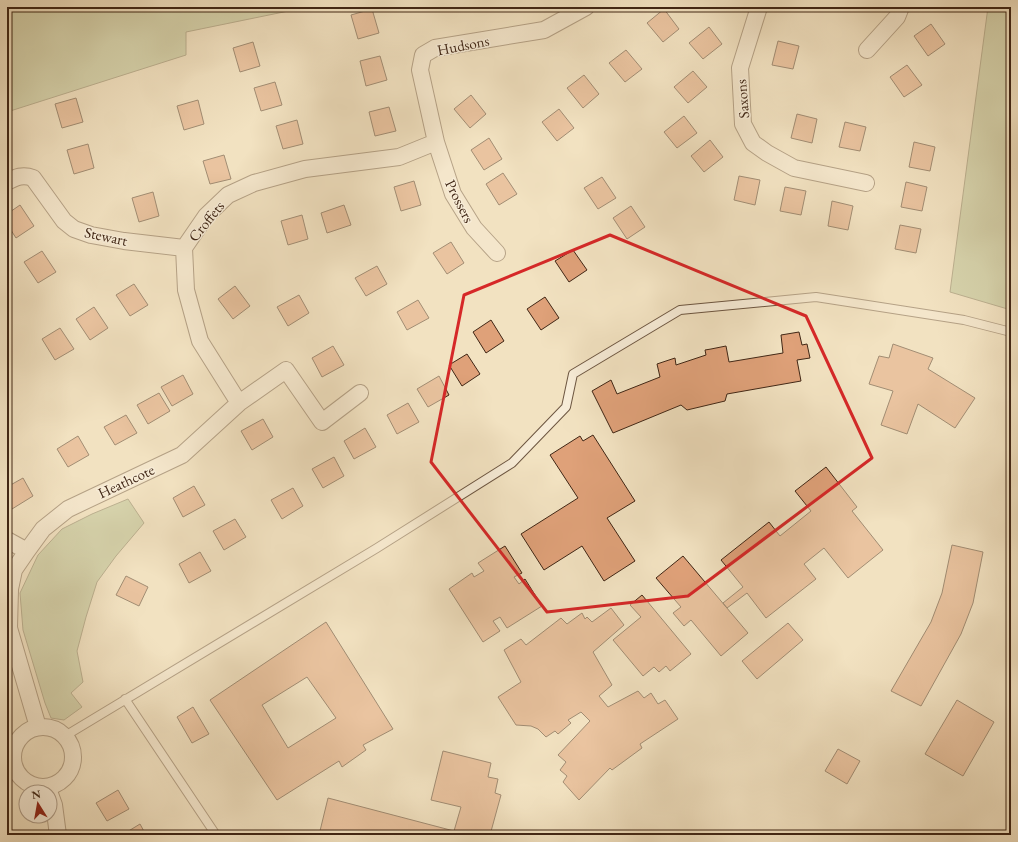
<svg xmlns="http://www.w3.org/2000/svg" width="1018" height="842" font-family="'EB Garamond',serif">
<style>
.green{fill:#b6c496;stroke:#7b7556}
.building{fill:#dfa179;stroke:#402615;fill-rule:evenodd}
.lines{fill:none;stroke-linecap:round;stroke-linejoin:round}
.lane-casing{stroke:#6c5540;stroke-width:10}
.street-casing{stroke:#6c5540;stroke-width:18}
.lane{stroke:#f7ecd7;stroke-width:8}
.street{stroke:#f7ecd7;stroke-width:16}
.marked{fill:none;stroke:#d62828;stroke-width:3;stroke-linejoin:round}
.labels{text-anchor:middle;dominant-baseline:central;stroke-width:3;stroke-linejoin:round;paint-order:stroke}
.street-label{font-size:15px;fill:#402615;stroke:#f7ecd7}
</style>
<rect width="100%" height="100%" fill="#f2e2c1"/>
<filter id="stains"><feTurbulence type="fractalNoise" baseFrequency=".005" numOctaves="4"/><feColorMatrix values="0 0 0 0 .2 0 0 0 0 .09 0 0 0 0 .02 0 0 0 .5 -.17"/></filter>
<radialGradient id="worn" r=".72"><stop offset=".6" stop-color="#630" stop-opacity="0"/><stop offset="1" stop-color="#630" stop-opacity=".3"/></radialGradient>
<path class="green" d="M7,7H308L186,32V55L7,112Z
M988,7H1011V310L950,292Z
M128,499L144,523L116,556L97,582L86,617L77,651L83,682L71,693L82,707L64,720L51,718L45,703L23,630L20,593L38,555L62,529L92,514Z"/>
<path class="building" d="M372,9L379,33L358,39L351,15Z
M664,9L679,29L663,42L647,23Z
M931,24L945,44L928,56L914,36Z
M709,27L722,44L703,59L689,43Z
M778,41L799,46L793,69L772,65Z
M253,42L260,66L240,72L233,48Z
M626,50L642,69L625,82L609,63Z
M380,56L387,80L366,86L360,61Z
M907,65L922,85L904,97L890,77Z
M693,71L707,87L688,103L674,87Z
M584,75L599,94L583,108L567,88Z
M275,82L282,105L261,111L254,88Z
M471,95L486,114L470,128L454,109Z
M76,98L83,122L62,128L55,104Z
M198,100L204,124L184,130L177,106Z
M389,107L396,131L375,136L369,112Z
M559,109L574,128L557,141L542,122Z
M797,114L817,119L812,143L791,138Z
M684,116L697,133L677,148L664,132Z
M297,120L303,144L283,149L276,126Z
M845,122L866,127L860,151L839,147Z
M489,138L502,159L484,170L471,150Z
M710,140L723,157L704,172L691,156Z
M914,142L935,147L930,171L909,167Z
M88,144L94,168L74,174L67,150Z
M224,155L231,179L210,184L203,161Z
M503,173L517,194L499,205L486,184Z
M739,176L760,180L755,205L734,200Z
M602,177L616,198L598,209L584,188Z
M414,181L421,205L401,211L394,187Z
M906,182L927,187L922,211L901,207Z
M785,187L806,191L801,215L780,211Z
M153,192L159,216L139,222L132,198Z
M832,201L853,206L848,230L828,226Z
M20,205L34,226L16,238L7,224V214Z
M344,205L351,225L327,233L321,213Z
M631,206L645,227L627,239L613,218Z
M302,215L308,239L288,245L281,221Z
M900,225L921,229L916,253L895,249Z
M451,242L464,263L447,274L433,253Z
M573,250L587,270L569,282L555,261Z
M42,251L56,272L38,283L24,262Z
M377,266L387,284L366,296L355,278Z
M134,284L148,305L130,316L116,295Z
M235,286L250,306L233,319L218,299Z
M299,295L309,313L288,326L277,307Z
M545,297L559,318L541,330L527,309Z
M418,300L429,318L407,330L397,312Z
M94,307L108,328L90,340L76,319Z
M491,320L504,341L486,353L473,332Z
M60,328L74,349L55,360L42,339Z
M799,332L802,345L807,344L810,358L797,360L801,381L727,394L725,401L687,410L681,405L613,433L592,391L611,380L617,394L660,377L657,364L675,358L676,365L706,355L705,350L711,349L726,346L729,362L783,353L781,335Z
M893,344L933,358L928,369L975,398L955,428L918,404L907,434L881,425L893,391L869,384L879,356L889,358Z
M333,346L344,365L322,377L312,358Z
M467,354L480,374L462,386L449,365Z
M183,375L193,394L172,406L161,387Z
M439,376L449,395L428,407L417,389Z
M159,393L170,411L148,424L137,405Z
M408,403L419,422L397,434L387,415Z
M126,415L137,433L115,445L104,427Z
M263,419L273,437L252,450L241,431Z
M365,428L376,447L354,459L344,441Z
M593,435L635,501L607,518L635,561L604,581L582,546L544,570L521,534L578,498L550,455L580,436L583,441Z
M78,436L89,455L68,467L57,449Z
M334,457L344,476L323,488L312,469Z
M826,467L857,507L852,511L883,550L848,578L824,548L804,564L816,579L766,618L747,593L727,608L723,603L743,587L721,560L769,522L780,536L811,511L795,491Z
M23,478L33,496L12,509L7,501V487Z
M194,486L205,505L183,517L173,498Z
M293,488L303,506L282,519L271,500Z
M235,519L246,537L224,550L213,531Z
M952,545L983,552L973,603L961,634L921,706L891,691L931,622L942,593Z
M505,546L522,573L514,577L519,584L525,579L542,606L507,628L500,617L493,621L500,631L483,642L449,589L472,573L474,577L484,571L478,563Z
M200,552L211,571L189,583L179,564Z
M683,556L748,633L721,656L691,620L684,626L673,613L681,607L656,578Z
M126,576L148,587L139,606L116,595Z
M642,595L691,654L670,671L666,666L659,672L654,667L643,676L613,640L641,617L630,605Z
M611,608L624,625L593,652L612,685L599,696L608,707L638,691L644,698L651,693L658,704L665,700L678,719L640,744L642,748L612,770L610,768L579,800L563,782L567,776L560,770L566,762L558,755L590,721L581,712L568,720L571,723L558,734L555,731L546,737L538,729L531,726L516,725L498,697L521,682L504,650L521,639L526,645L561,618L567,624L582,613L585,619L587,617L592,622Z
M326,622L393,729L363,745L366,750L342,767L339,761L277,800L210,700ZM307,677L336,718L288,748L262,705Z
M788,623L803,640L757,679L742,661Z
M957,700L994,722L963,776L925,754Z
M193,707L209,734L192,743L177,717Z
M838,749L860,761L847,784L825,771Z
M443,751L491,763L488,777L498,779L495,793L501,795L490,835H319L328,798L454,831L461,807L431,800Z
M118,790L129,809L107,821L96,803Z
M140,824L146,835H122Z"/>
<g class="lines">
<defs>
<path id="lane" d="M125,699L216,835
M65,736L377,548L512,463L566,407L573,374L680,310L816,297L964,320L1011,332"/>
<path id="street" d="M759,7L740,68L743,124L753,143L767,153L794,168L866,183
M867,50L897,17L901,7
M7,182C16,177 23,174 33,178L64,221L74,229L91,235L124,241L184,248
M497,253L474,228L453,194L436,142L420,70L423,55L435,48L544,30L586,7
M239,403L200,341L186,290L184,248L206,216L228,195L254,183L305,169L399,157L436,142
M7,540L27,551
M13 757a30 30 0 1 1 60 0a30 30 0 1 1-60 0Z
M38,727L9,628L10,589L14,570L27,551L43,529L68,509L182,455L239,403L286,370L322,422L360,393
M50,794L54,805L58,835"/>
</defs>
<use href="#lane" class="lane-casing"/>
<use href="#street" class="street-casing"/>
<use href="#lane" class="lane"/>
<use href="#street" class="street"/>
</g>
<path d="M0 0H1018V842H0ZM610,235L806,316L872,458L688,596L547,612L431,462L464,295Z" fill="#f2e2c1" fill-opacity=".55" fill-rule="evenodd"/>
<path class="marked" d="M610,235L806,316L872,458L688,596L547,612L431,462L464,295Z"/>
<g class="labels">
<g class="street-label">
<text transform="translate(463 45) rotate(-11)">Hudsons</text>
<text transform="translate(742 99) rotate(-95)">Saxons</text>
<text transform="translate(460 201) rotate(63)">Prossers</text>
<text transform="translate(206 221) rotate(-51)">Croffets</text>
<text transform="translate(106 236) rotate(12)">Stewart</text>
<text transform="translate(126 481) rotate(-25)">Heathcote</text>
</g>
</g>
<rect width="1018" height="842" fill="none" stroke="#f2e2c1" stroke-width="24"/>
<rect x="8" y="8" width="1002" height="826" fill="none" stroke="#402615" stroke-width="2"/>
<rect x="12" y="12" width="994" height="818" fill="none" stroke="#402615"/>
<g transform="translate(38 804) rotate(349)"><circle r="19" fill="#f7ecd7" stroke="#ae9d89"/>
<path d="M0-3L7 15L0 10L-7 15Z" fill="#8f2418"/>
<text y="-6" font-size="11" font-weight="bold" text-anchor="middle" fill="#402615">N</text>
</g>
<rect width="100%" height="100%" filter="url(#stains)"/>
<rect width="100%" height="100%" fill="url(#worn)"/>
</svg>
